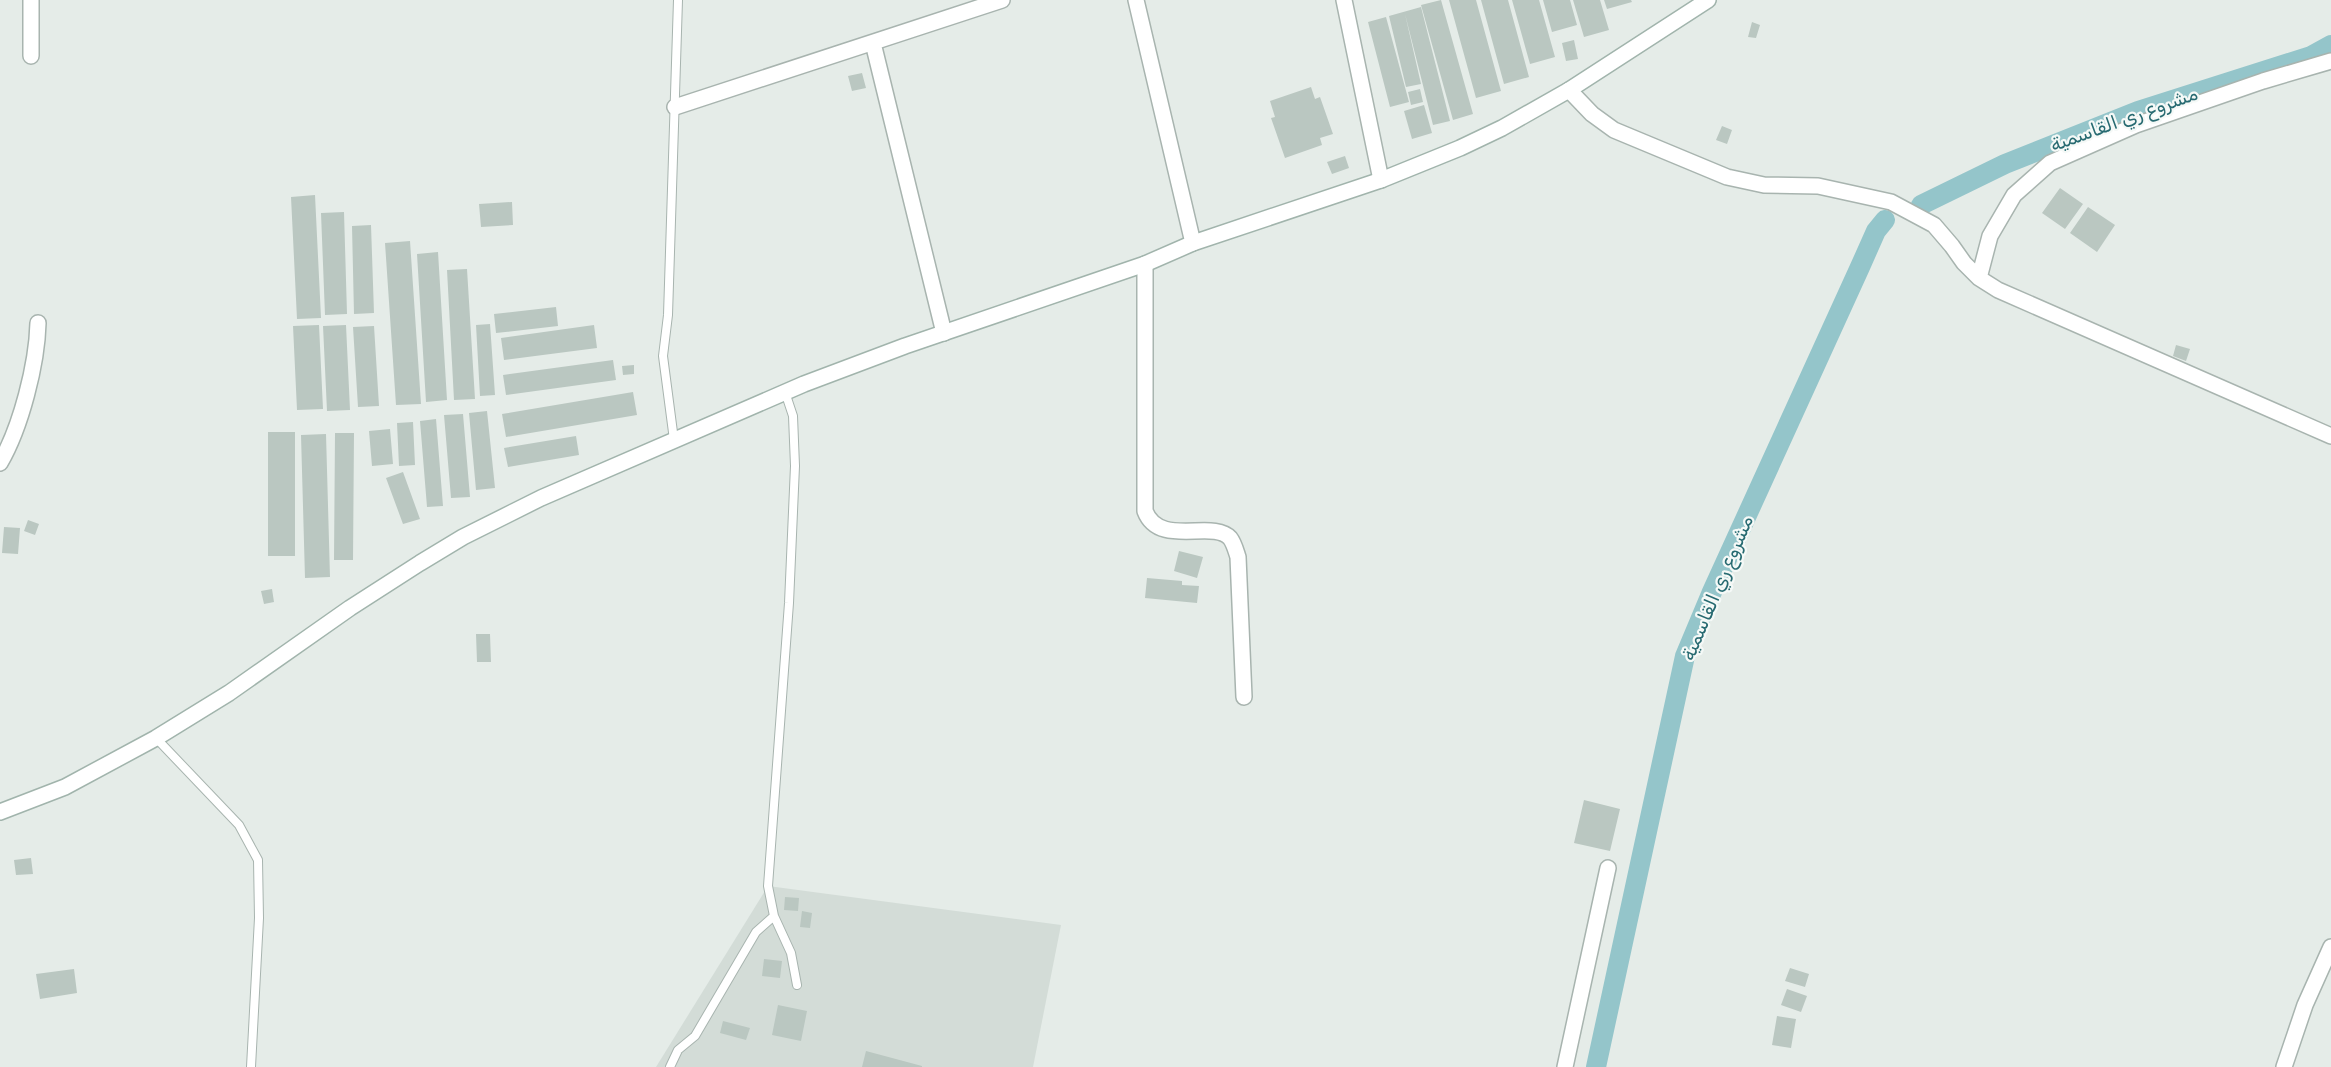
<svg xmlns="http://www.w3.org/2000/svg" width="2331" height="1067" font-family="Rubik,Vazirmatn,sans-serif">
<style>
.built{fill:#d3dcd7}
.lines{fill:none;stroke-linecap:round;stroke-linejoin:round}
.canal{stroke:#94c5ca;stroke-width:20}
.building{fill:#bac7c1}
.service-casing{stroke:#a8b4af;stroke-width:10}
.minor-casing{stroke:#a8b4af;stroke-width:18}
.secondary-casing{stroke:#a1b4ac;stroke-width:18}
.service{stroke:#fff;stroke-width:8}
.minor{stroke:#fff;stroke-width:15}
.secondary{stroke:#fff;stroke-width:15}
.labels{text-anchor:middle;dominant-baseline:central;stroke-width:4.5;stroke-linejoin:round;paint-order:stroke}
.water-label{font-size:19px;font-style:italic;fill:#276a71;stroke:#f5f9f7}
</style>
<rect width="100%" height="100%" fill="#e5ece8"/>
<path class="built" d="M768,886L1061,925L1033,1067H656Z"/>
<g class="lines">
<path class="canal" d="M1921,205L2005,164L2138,111L2311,56L2331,45
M1596,1067L1685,656L1711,594L1860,267L1876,231L1885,220"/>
</g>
<path class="building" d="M1441,0L1473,114L1453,120L1421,5Z
M1449,0H1476L1501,91L1476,98Z
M1481,0H1508L1529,77L1504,84Z
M1512,0H1539L1555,57L1530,64Z
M1543,0H1570L1577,25L1552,32Z
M1573,0H1600L1609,30L1584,37Z
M1604,0H1631L1632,2L1607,9Z
M1421,7L1450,121L1433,125L1405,14L1421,84L1406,87L1389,16Z
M1386,17L1409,102L1390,107L1368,22Z
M1752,22L1760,25L1756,38L1748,37Z
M1574,40L1578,59L1566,61L1562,43Z
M862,73L866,88L852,91L848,76Z
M1311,87L1315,99L1320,97L1333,134L1320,138L1322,145L1285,158L1271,118L1275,117L1270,101Z
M1420,89L1423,102L1411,105L1408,92Z
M1424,105L1432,133L1412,139L1404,111Z
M1722,126L1732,130L1727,144L1716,140Z
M1345,156L1349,168L1332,174L1327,162Z
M2060,188L2083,204L2065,229L2042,213Z
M315,195L321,318L297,319L291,197Z
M512,202L513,225L481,227L479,204Z
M2088,207L2115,225L2097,252L2070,233Z
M344,212L347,314L325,315L321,213Z
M371,225L374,313L354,314L352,226Z
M410,241L421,404L396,405L385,243Z
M438,252L447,400L426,402L417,254Z
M467,269L475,399L454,400L447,270Z
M556,307L558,326L496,333L494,314Z
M490,324L495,395L480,396L476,325Z
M319,325L323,409L297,410L293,326Z
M346,325L350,410L327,411L323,326Z
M594,325L597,348L504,360L501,338Z
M374,326L379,406L358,407L353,327Z
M2176,345L2190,349L2186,361L2173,356Z
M613,360L616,380L506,395L503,375Z
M634,365V374L623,375L622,366Z
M633,392L637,415L506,437L502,414Z
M487,411L495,488L476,490L469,413Z
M463,414L470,497L451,498L444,415Z
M436,419L443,506L427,507L420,421Z
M413,422L415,465L399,466L397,423Z
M390,429L393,464L372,466L369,431Z
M268,432H295V556H268Z
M335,433H354L353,560H334Z
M326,434L330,577L305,578L301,435Z
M576,436L579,455L508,467L504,448Z
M403,472L420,519L403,524L386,478Z
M28,520L39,524L35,535L24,531Z
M4,527L20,528L18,554L2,553Z
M1179,551L1203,557L1197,578L1174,571Z
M1147,578L1182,581V585L1199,586L1197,603L1145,598Z
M272,589L274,602L264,604L261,591Z
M476,634H490L491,662H477Z
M1584,800L1620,809L1610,851L1574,843Z
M31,858L33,874L16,875L14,860Z
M785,897L799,898L798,911L784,910Z
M802,911L812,913L810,928L800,927Z
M764,959L782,961L780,978L762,976Z
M1790,968L1809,974L1805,987L1785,981Z
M74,969L77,993L40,999L36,974Z
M1787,989L1807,996L1801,1012L1781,1005Z
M778,1005L807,1011L801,1041L772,1035Z
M1777,1016L1796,1019L1791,1048L1772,1045Z
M723,1021L750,1028L746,1040L720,1033Z
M866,1051L922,1066V1067H862Z"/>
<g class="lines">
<defs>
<path id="service" d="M785,392L793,416L795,466L789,603L768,886L774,916L791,953L797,985
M674,440L663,356L668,315L678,0
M156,738L239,825L258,860L259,918L251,1067
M670,1067L678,1050L695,1036L756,932L774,916"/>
<path id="minor" d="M1136,0L1193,243
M1344,0L1381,180
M873,43L944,333
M31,56V0
M1569,90L1592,114L1614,130L1727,177L1764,185L1818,186L1891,202L1934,225L1952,246L1964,263L1979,278L1998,290L2331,436
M675,107L1002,0
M1145,264V511C1159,548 1213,519 1230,538C1234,543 1236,551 1238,557L1244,697
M1979,278L1990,236L2014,195L2050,163L2136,125L2263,81L2331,61
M0,463C21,427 37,364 38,323
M1565,1067L1608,868
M2284,1067L2305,1005L2331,947"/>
<path id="secondary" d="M0,812L65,787L156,738L229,693L350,608L420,563L463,537L541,498L804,384L905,346L1145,264L1193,243L1381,180L1460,148L1502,128L1569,90L1708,0"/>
</defs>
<use href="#service" class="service-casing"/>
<use href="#minor" class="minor-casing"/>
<use href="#secondary" class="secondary-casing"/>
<use href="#service" class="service"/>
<use href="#minor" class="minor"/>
<use href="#secondary" class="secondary"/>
</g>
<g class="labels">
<g class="water-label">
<text transform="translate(2124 119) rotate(-20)">مشروع ري القاسمية</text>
<text transform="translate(1717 588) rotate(-67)">مشروع ري القاسمية</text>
</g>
</g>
</svg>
